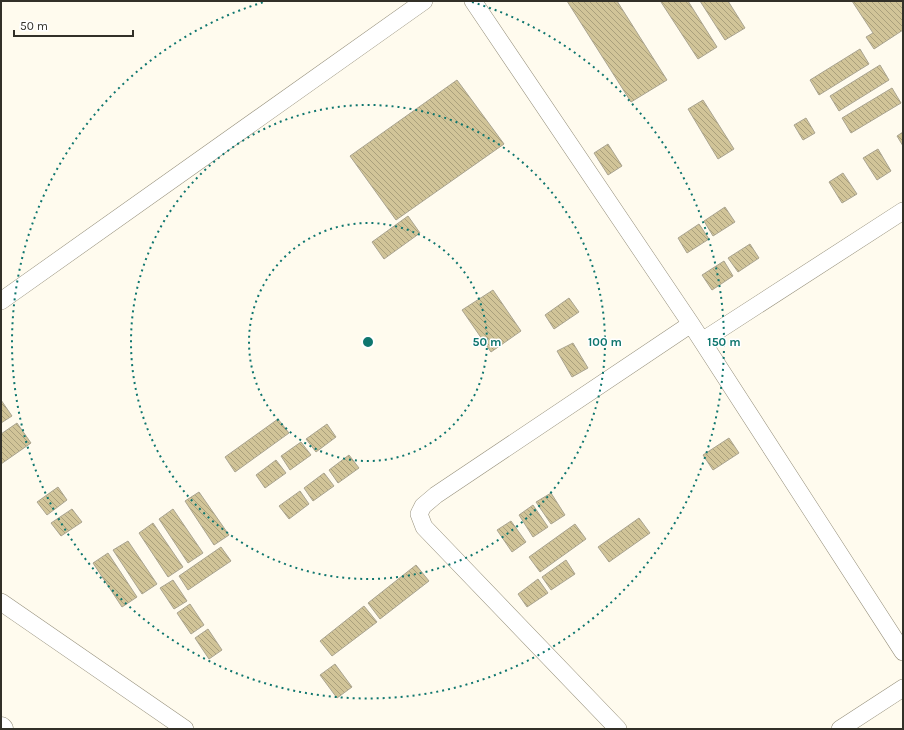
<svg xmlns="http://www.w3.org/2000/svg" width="904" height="730" font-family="Karla,sans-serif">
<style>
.building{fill:url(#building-back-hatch);stroke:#aaa490}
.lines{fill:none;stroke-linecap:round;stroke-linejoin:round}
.minor-casing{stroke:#97917d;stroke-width:18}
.tertiary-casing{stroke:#97917d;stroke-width:23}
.minor{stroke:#fff;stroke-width:17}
.tertiary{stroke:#fff;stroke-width:22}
.ring{fill:none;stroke:#0f766e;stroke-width:2;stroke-dasharray:2 4}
.centre{fill:#0f766e;stroke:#fff;stroke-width:2}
.ring-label{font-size:12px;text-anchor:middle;font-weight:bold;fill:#0f766e;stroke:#fff;stroke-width:3;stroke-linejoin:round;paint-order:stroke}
</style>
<defs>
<pattern id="building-back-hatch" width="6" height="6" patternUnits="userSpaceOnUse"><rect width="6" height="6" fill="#d1c498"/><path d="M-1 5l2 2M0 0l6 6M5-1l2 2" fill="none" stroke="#aaa07c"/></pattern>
</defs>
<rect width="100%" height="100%" fill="#fffbee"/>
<path class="building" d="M567,1H617L667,80L631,102Z
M662,1H688L717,47L698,59L661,2Z
M700,1H728L745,28L725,40Z
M852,1H903V30L874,49L866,37L873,33Z
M860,49L869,64L819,95L810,80Z
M880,65L889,80L839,111L830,96Z
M457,80L504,144L396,220L350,156Z
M892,88L901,103L851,133L842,118Z
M703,100L734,149L718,159L688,109Z
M806,118L815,133L803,140L794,125Z
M903,132V146L897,136Z
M608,144L622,166L608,175L594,153Z
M878,149L891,171L877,180L863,158Z
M843,173L857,194L842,203L829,182Z
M725,207L735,222L713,236L704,221Z
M408,216L420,233L384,259L372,242Z
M699,224L709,239L687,253L678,238Z
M750,244L759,258L738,272L728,258Z
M724,261L733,276L712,290L702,275Z
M493,290L521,331L491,352L462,310Z
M569,298L579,312L554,329L545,315Z
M573,343L588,368L572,377L557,351Z
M1,400L12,416L1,423Z
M278,419L289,433L235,472L225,457Z
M17,423L31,443L1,464V434Z
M327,424L336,437L316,452L306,439Z
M729,438L739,453L713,470L703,455Z
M301,442L311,455L290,470L281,456Z
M349,455L359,468L338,483L329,470Z
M276,460L286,473L265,488L256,475Z
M324,473L334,486L313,501L304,488Z
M58,487L67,500L47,515L37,502Z
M300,491L309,504L289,519L279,506Z
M199,492L229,535L214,545L185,501Z
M551,493L565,515L551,524L536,502Z
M533,505L548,527L533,537L519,515Z
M72,509L82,522L61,536L51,523Z
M173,509L203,553L188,563L159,519Z
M639,518L650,533L609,562L598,547Z
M511,521L526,542L512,552L497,530Z
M153,523L183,567L168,577L139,533Z
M575,524L586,539L540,572L529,557Z
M128,541L157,584L142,594L113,550Z
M221,547L231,561L188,590L179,576Z
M108,553L137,597L122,607L93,563Z
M566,560L575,574L551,590L542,577Z
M416,565L429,581L380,619L368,603Z
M538,579L548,593L527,607L518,594Z
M173,580L187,601L174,609L160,588Z
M190,604L204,625L191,634L177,613Z
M364,606L377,622L332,656L320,641Z
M208,629L222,650L209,659L195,638Z
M335,664L352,687L337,698L320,675Z"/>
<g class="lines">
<defs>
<path id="minor" d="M473,1L691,324L903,652
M1,301L424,1
M702,341L903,211
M1,602L185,729
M618,729L424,527L419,514L423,506L436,495L691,324
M840,729L903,688"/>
<path id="tertiary" d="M1,728L2,729"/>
</defs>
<use href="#minor" class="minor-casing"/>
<use href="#tertiary" class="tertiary-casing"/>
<use href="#minor" class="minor"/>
<use href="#tertiary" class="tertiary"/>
</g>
<g class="ring">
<circle cx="368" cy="342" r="119"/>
<circle cx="368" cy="342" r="237"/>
<path d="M472 2A356 356 0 1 1 264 2"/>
</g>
<circle cx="368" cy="342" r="6" class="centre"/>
<g class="ring-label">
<text x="487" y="346">50 m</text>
<text x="605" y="346">100 m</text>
<text x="724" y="346">150 m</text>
</g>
<rect width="904" height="730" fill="none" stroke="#323028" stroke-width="4"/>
<path d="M14 30v6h119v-6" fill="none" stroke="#323028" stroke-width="2"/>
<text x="20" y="30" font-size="12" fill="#323028" stroke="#ffffff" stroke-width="3" paint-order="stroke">50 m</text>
</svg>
